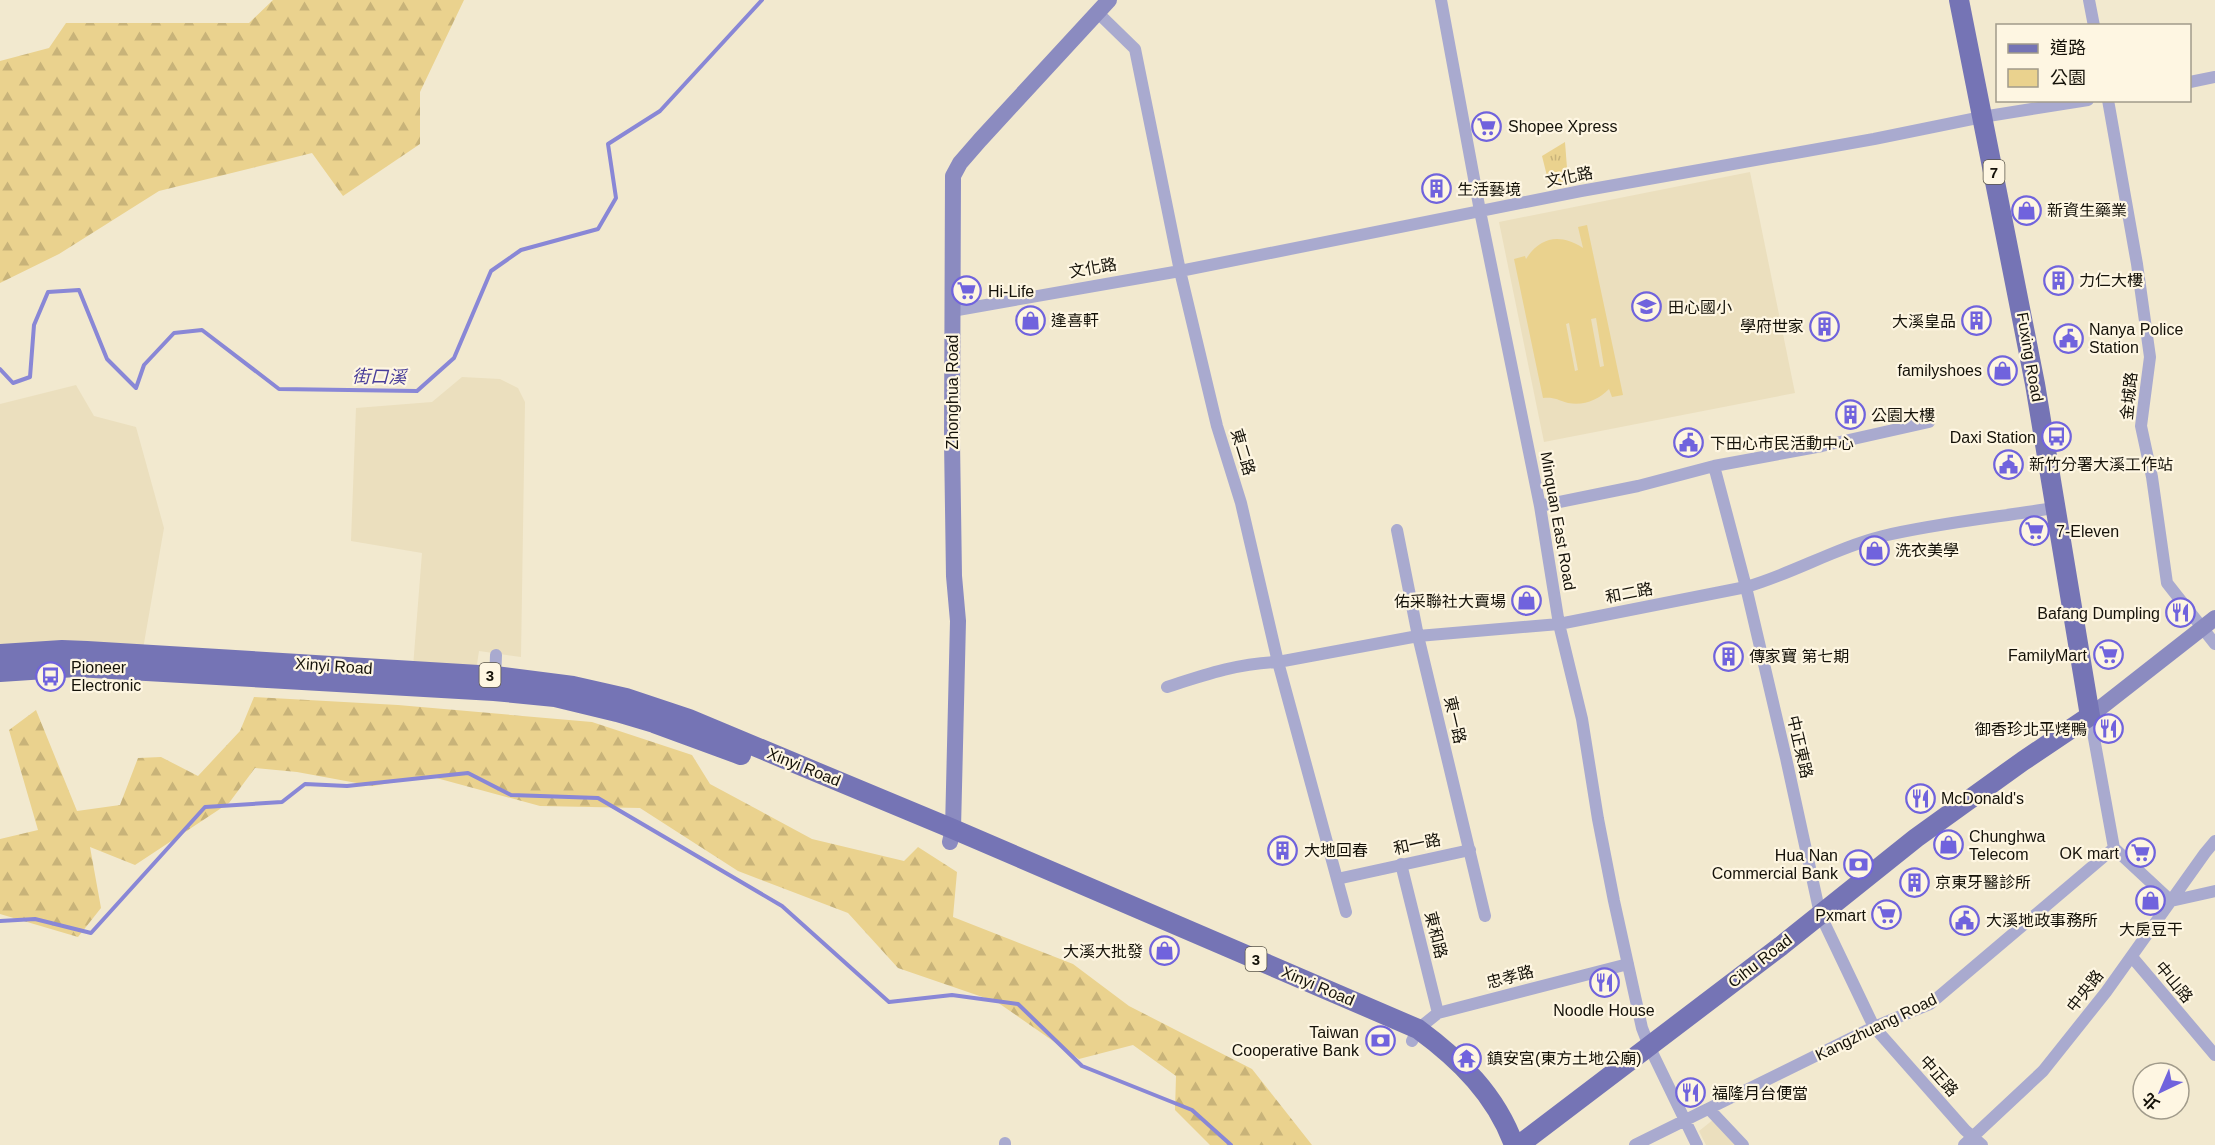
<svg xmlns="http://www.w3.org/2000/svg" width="2215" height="1145" font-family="Helvetica,'Noto Sans TC',sans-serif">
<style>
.built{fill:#ebdfbe}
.green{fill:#ead28e;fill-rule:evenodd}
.forest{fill:url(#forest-firs)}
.park{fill:url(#park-tufts)}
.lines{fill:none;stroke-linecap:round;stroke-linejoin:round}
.stream{stroke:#8987d6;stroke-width:4}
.street{stroke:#a9aacf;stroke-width:12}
.secondary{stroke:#8b8bc0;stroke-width:16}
.primary{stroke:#7574b5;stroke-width:20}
.labels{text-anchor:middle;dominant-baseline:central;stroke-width:4.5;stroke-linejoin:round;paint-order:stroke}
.shield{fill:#fef6e2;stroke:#5b564a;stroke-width:1.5}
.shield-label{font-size:15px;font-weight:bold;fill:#151209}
.poi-label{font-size:16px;fill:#151209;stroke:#fef6e2;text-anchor:start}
.street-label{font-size:16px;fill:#151209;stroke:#fef6e2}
.water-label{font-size:18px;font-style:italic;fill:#493e9a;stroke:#fef6e2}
</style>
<defs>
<pattern id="forest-firs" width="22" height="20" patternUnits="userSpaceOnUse" patternTransform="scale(1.5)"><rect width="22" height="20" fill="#ead28e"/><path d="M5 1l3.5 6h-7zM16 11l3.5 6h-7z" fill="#c8b379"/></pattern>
<pattern id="park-tufts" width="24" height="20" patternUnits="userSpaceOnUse" patternTransform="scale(1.5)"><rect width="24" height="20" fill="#ead28e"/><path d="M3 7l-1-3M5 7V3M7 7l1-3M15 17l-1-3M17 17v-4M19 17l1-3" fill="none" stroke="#c8b379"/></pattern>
</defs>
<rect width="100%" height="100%" fill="#f2e9cf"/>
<path class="built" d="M1750,172L1795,393L1544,442L1499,222Z
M462,377L500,379L518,388L525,402L521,657L479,651L476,671L413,667L422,553L351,541L356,408L432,402Z
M76,385L94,416L136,427L164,528L143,649L0,651V404Z
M1714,1119L1740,1145H1706L1699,1131Z"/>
<path class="green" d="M1587,225L1623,395L1612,397L1609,389C1598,400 1584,406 1568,403C1557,400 1555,397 1543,398L1514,259L1525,256L1526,259C1540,237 1560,233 1583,248L1578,227ZM1596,318L1604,366L1600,367L1591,319ZM1569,323L1578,370L1575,371L1566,324Z"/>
<path class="forest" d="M273,0H464L420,92V144L343,196L312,153L159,191L59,254L0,283V61L49,48L66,23H249Z
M254,697L398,705L592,722L692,755L710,784L812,839L904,861L918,847L957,872L953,917L1073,964L1129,1006L1252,1069L1312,1145H1210L1175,1110L1176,1076L1133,1045L1079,1059L997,1002L898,968L848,913L738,871L640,808L540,806L429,776L373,786L297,772L255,768L229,803L135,865L90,847L101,908L78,937L0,914V839L38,830L9,730L36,710L77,811L120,805L138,758L161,757L198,776L240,731Z"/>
<path class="park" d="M1565,142L1568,181L1550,188L1542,156Z"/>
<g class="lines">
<path class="stream" d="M0,369L13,383L30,377L34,325L48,292L79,290L107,359L136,388L144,365L174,333L202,330L279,389L417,391L454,358L491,271L521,250L598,229L616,198L608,144L660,111L762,0
M0,921L35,919L91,933L205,807L282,802L305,784L347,786L468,773L511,795L598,798L782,906L889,1002L952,995L1018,1004L1082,1066L1192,1110L1231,1145"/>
<path class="street" d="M1441,0L1480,211L1540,506L1559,624L1582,719L1598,819L1614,901L1642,1028L1649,1046L1697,1145
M2089,0L2094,26
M1097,12L1135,49L1180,271L1217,426L1241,503L1278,662L1346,912
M2190,82L2215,77
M2108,100L2137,264L2150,357L2141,426L2152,477L2167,583L2215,644
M952,311L1180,271L1581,191L1874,139L1982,117L2088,100
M1714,466L1746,587L1786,758L1820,914L1874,1027L1965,1130L1982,1145
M1540,506L1638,486L1714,466L1822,446L1929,422
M1397,530L1418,636L1485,916
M495,681L496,655
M1167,687C1204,675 1239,663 1278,662L1418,636L1559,624L1746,587C1792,574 1835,548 1883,536C1937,523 1999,517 2054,508
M2090,716L2114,848
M2114,848L2171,901
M1401,864L1438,1013
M1337,879L1470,850
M2171,901L2215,891
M2132,957L2215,1055
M1412,1041L1418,1029L1438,1013L1628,964
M1709,1109L1743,1145
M1005,1145V1143
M1635,1145L1874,1027L1930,1004L2114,848
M1964,1145L2043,1071L2106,992L2205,853L2215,841"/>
<path class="secondary" d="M2090,716L2215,618
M950,842L953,829L958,621L954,576L952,441L953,176L960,163L980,140L1109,0"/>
<path class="primary" d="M0,654L62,650L87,651L495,676L573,686L626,698L689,719L953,829L1418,1029C1460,1060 1496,1095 1514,1145
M0,672L76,667L494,691L555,697L617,712L654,723L741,755
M1519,1145L1781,946L1916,838L2023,761L2090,716L2035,384L1959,0"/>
</g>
<defs>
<symbol id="supermarket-ring" viewBox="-11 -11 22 22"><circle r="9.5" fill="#fef6e2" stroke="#7063dd" stroke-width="1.5"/><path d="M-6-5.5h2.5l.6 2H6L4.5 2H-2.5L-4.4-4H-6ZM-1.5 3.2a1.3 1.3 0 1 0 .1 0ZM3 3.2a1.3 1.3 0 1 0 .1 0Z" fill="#7063dd"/></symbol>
<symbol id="building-ring" viewBox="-11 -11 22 22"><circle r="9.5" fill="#fef6e2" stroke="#7063dd" stroke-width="1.5"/><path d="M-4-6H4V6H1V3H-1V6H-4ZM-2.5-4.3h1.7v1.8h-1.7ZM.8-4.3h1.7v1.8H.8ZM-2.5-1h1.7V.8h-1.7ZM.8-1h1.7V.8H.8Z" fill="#7063dd"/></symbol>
<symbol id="shop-ring" viewBox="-11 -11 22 22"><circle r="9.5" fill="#fef6e2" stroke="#7063dd" stroke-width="1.5"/><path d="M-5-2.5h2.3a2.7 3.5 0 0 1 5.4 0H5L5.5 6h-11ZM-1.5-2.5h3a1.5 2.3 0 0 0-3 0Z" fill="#7063dd"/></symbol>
<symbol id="school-ring" viewBox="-11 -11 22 22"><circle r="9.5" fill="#fef6e2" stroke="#7063dd" stroke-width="1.5"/><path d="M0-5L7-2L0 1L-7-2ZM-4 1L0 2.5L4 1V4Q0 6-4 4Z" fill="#7063dd"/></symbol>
<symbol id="civic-ring" viewBox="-11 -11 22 22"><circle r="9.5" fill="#fef6e2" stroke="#7063dd" stroke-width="1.5"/><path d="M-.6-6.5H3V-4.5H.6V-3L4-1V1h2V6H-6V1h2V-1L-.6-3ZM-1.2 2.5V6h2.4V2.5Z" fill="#7063dd"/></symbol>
<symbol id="bus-ring" viewBox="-11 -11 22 22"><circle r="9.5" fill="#fef6e2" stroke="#7063dd" stroke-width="1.5"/><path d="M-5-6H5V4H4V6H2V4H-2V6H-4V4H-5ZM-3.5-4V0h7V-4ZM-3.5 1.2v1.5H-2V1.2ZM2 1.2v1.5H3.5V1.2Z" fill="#7063dd"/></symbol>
<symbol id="restaurant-ring" viewBox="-11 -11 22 22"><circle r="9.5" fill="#fef6e2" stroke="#7063dd" stroke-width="1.5"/><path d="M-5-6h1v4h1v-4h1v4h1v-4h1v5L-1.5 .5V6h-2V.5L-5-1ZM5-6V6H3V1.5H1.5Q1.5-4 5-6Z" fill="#7063dd"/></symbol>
<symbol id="bank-ring" viewBox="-11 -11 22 22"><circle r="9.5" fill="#fef6e2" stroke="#7063dd" stroke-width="1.5"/><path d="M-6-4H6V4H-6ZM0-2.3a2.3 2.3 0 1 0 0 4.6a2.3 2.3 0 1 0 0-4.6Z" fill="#7063dd"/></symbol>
<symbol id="temple-ring" viewBox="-11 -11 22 22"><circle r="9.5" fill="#fef6e2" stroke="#7063dd" stroke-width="1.5"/><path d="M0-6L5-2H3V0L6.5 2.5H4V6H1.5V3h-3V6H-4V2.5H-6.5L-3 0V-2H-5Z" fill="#7063dd"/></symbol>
</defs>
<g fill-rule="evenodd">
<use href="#supermarket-ring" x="1470" y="110" width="33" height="33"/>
<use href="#building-ring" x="1420" y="172" width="33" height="33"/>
<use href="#shop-ring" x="2010" y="194" width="33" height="33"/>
<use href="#building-ring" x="2042" y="264" width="33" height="33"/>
<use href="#supermarket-ring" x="950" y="274" width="33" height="33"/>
<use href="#school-ring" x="1630" y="290" width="33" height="33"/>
<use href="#shop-ring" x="1014" y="304" width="33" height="33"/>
<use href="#building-ring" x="1960" y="304" width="33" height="33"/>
<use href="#building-ring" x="1808" y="310" width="33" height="33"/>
<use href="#civic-ring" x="2052" y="322" width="33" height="33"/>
<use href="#shop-ring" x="1986" y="354" width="33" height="33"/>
<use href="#building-ring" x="1834" y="398" width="33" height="33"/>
<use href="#bus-ring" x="2040" y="420" width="33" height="33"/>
<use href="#civic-ring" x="1672" y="426" width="33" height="33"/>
<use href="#civic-ring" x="1992" y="448" width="33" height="33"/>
<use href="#supermarket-ring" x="2018" y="514" width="33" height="33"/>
<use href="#shop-ring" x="1858" y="534" width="33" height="33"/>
<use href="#shop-ring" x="1510" y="584" width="33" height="33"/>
<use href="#restaurant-ring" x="2164" y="596" width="33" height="33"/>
<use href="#supermarket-ring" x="2092" y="638" width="33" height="33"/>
<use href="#building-ring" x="1712" y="640" width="33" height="33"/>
<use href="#bus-ring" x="34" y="660" width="33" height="33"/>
<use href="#restaurant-ring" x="2092" y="712" width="33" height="33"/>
<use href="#restaurant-ring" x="1904" y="782" width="33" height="33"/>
<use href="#shop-ring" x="1932" y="828" width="33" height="33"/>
<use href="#building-ring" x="1266" y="834" width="33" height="33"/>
<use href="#supermarket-ring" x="2124" y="836" width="33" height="33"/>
<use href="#bank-ring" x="1842" y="848" width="33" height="33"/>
<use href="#building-ring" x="1898" y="866" width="33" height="33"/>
<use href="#shop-ring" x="2134" y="884" width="33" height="33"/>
<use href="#supermarket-ring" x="1870" y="898" width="33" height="33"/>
<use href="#civic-ring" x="1948" y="904" width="33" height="33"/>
<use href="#shop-ring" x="1148" y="934" width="33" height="33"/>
<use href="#restaurant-ring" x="1588" y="966" width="33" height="33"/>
<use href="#bank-ring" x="1364" y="1024" width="33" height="33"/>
<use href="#temple-ring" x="1450" y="1042" width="33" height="33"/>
<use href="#restaurant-ring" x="1674" y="1076" width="33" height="33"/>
</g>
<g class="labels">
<g class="shield">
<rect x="1983.5" y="160" width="21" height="24" rx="4.5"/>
<rect x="479.5" y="663" width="21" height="24" rx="4.5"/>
<rect x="1245.5" y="947" width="21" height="24" rx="4.5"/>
</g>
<g class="shield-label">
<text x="1994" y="172">7</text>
<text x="490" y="675">3</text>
<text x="1256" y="959">3</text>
</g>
<g class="poi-label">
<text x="1508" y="126">Shopee Xpress</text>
<text x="1457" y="189">生活藝境</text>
<text x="2047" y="210">新資生藥業</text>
<text x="2079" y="280">力仁大樓</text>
<text x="988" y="291">Hi-Life</text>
<text x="1668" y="307">田心國小</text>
<text x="1051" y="320">逢喜軒</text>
<text x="1956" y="321" text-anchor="end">大溪皇品</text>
<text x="1804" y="326" text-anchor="end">學府世家</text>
<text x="2089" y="329">Nanya Police<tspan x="2089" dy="18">Station</tspan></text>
<text x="1982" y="370" text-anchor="end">familyshoes</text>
<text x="1871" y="415">公園大樓</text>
<text x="2036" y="437" text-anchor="end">Daxi Station</text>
<text x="1710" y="443">下田心市民活動中心</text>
<text x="2029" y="464">新竹分署大溪工作站</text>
<text x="2056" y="531">7-Eleven</text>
<text x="1895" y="550">洗衣美學</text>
<text x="1506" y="601" text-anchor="end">佑采聯社大賣場</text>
<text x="2160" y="613" text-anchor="end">Bafang Dumpling</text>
<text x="2087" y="655" text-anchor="end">FamilyMart</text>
<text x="1749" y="656">傳家寶 第七期</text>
<text x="71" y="667">Pioneer<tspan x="71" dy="18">Electronic</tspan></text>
<text x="2087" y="729" text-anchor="end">御香珍北平烤鴨</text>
<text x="1941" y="798">McDonald's</text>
<text x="1969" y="836">Chunghwa<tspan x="1969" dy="18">Telecom</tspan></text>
<text x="1304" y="850">大地回春</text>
<text x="2119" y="853" text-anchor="end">OK mart</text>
<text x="1838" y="855" text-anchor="end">Hua Nan<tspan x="1838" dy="18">Commercial Bank</tspan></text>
<text x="1935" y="882">京東牙醫診所</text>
<text x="1866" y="915" text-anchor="end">Pxmart</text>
<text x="1986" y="920">大溪地政事務所</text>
<text x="2151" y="929" text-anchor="middle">大房豆干</text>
<text x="1143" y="951" text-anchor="end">大溪大批發</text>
<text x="1604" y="1010" text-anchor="middle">Noodle House</text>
<text x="1359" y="1032" text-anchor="end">Taiwan<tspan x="1359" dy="18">Cooperative Bank</tspan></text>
<text x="1487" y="1058">鎮安宮(東方土地公廟)</text>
<text x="1712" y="1093">福隆月台便當</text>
</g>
<g class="street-label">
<text transform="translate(1569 177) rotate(-11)">文化路</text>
<text transform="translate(1093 268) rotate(-10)">文化路</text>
<text transform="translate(2030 357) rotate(80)">Fuxing Road</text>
<text transform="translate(952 392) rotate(-90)">Zhonghua Road</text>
<text transform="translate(2129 396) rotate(-84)">金城路</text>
<text transform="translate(1243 452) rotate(73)">東二路</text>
<text transform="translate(1558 521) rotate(80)">Minquan East Road</text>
<text transform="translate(1629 593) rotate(-11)">和二路</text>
<text transform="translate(334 666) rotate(4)">Xinyi Road</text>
<text transform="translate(1455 720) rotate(77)">東一路</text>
<text transform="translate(1800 747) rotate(77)">中正東路</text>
<text transform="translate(804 767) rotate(22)">Xinyi Road</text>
<text transform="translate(1417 844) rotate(-12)">和一路</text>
<text transform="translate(1436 935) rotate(76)">東和路</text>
<text transform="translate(1760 961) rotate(-38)">Cihu Road</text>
<text transform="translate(1510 977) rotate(-15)">忠孝路</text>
<text transform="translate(2174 982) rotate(50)">中山路</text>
<text transform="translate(1318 986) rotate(23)">Xinyi Road</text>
<text transform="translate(2085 991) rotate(-52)">中央路</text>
<text transform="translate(1876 1027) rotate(-26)">Kangzhuang Road</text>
<text transform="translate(1939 1076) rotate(48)">中正路</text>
</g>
<g class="water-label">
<text transform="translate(379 377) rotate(1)">街口溪</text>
</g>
</g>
<rect x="1996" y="24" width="195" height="78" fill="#fef6e2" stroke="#a19b8b" stroke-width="1.5"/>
<rect x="2008" y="44" width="30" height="9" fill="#7574b5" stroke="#a19b8b" stroke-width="1.5"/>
<text x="2050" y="54" font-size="18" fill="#151209">道路</text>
<rect x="2008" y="69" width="30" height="18" fill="#ead28e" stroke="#a19b8b" stroke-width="1.5"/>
<text x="2050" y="84" font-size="18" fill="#151209">公園</text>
<g transform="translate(2161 1091) rotate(224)"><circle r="28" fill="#fef6e2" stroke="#a19b8b" stroke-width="1.5"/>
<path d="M0-4.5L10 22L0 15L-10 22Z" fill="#7063dd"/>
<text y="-9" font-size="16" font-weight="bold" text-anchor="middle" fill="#151209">北</text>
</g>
</svg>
